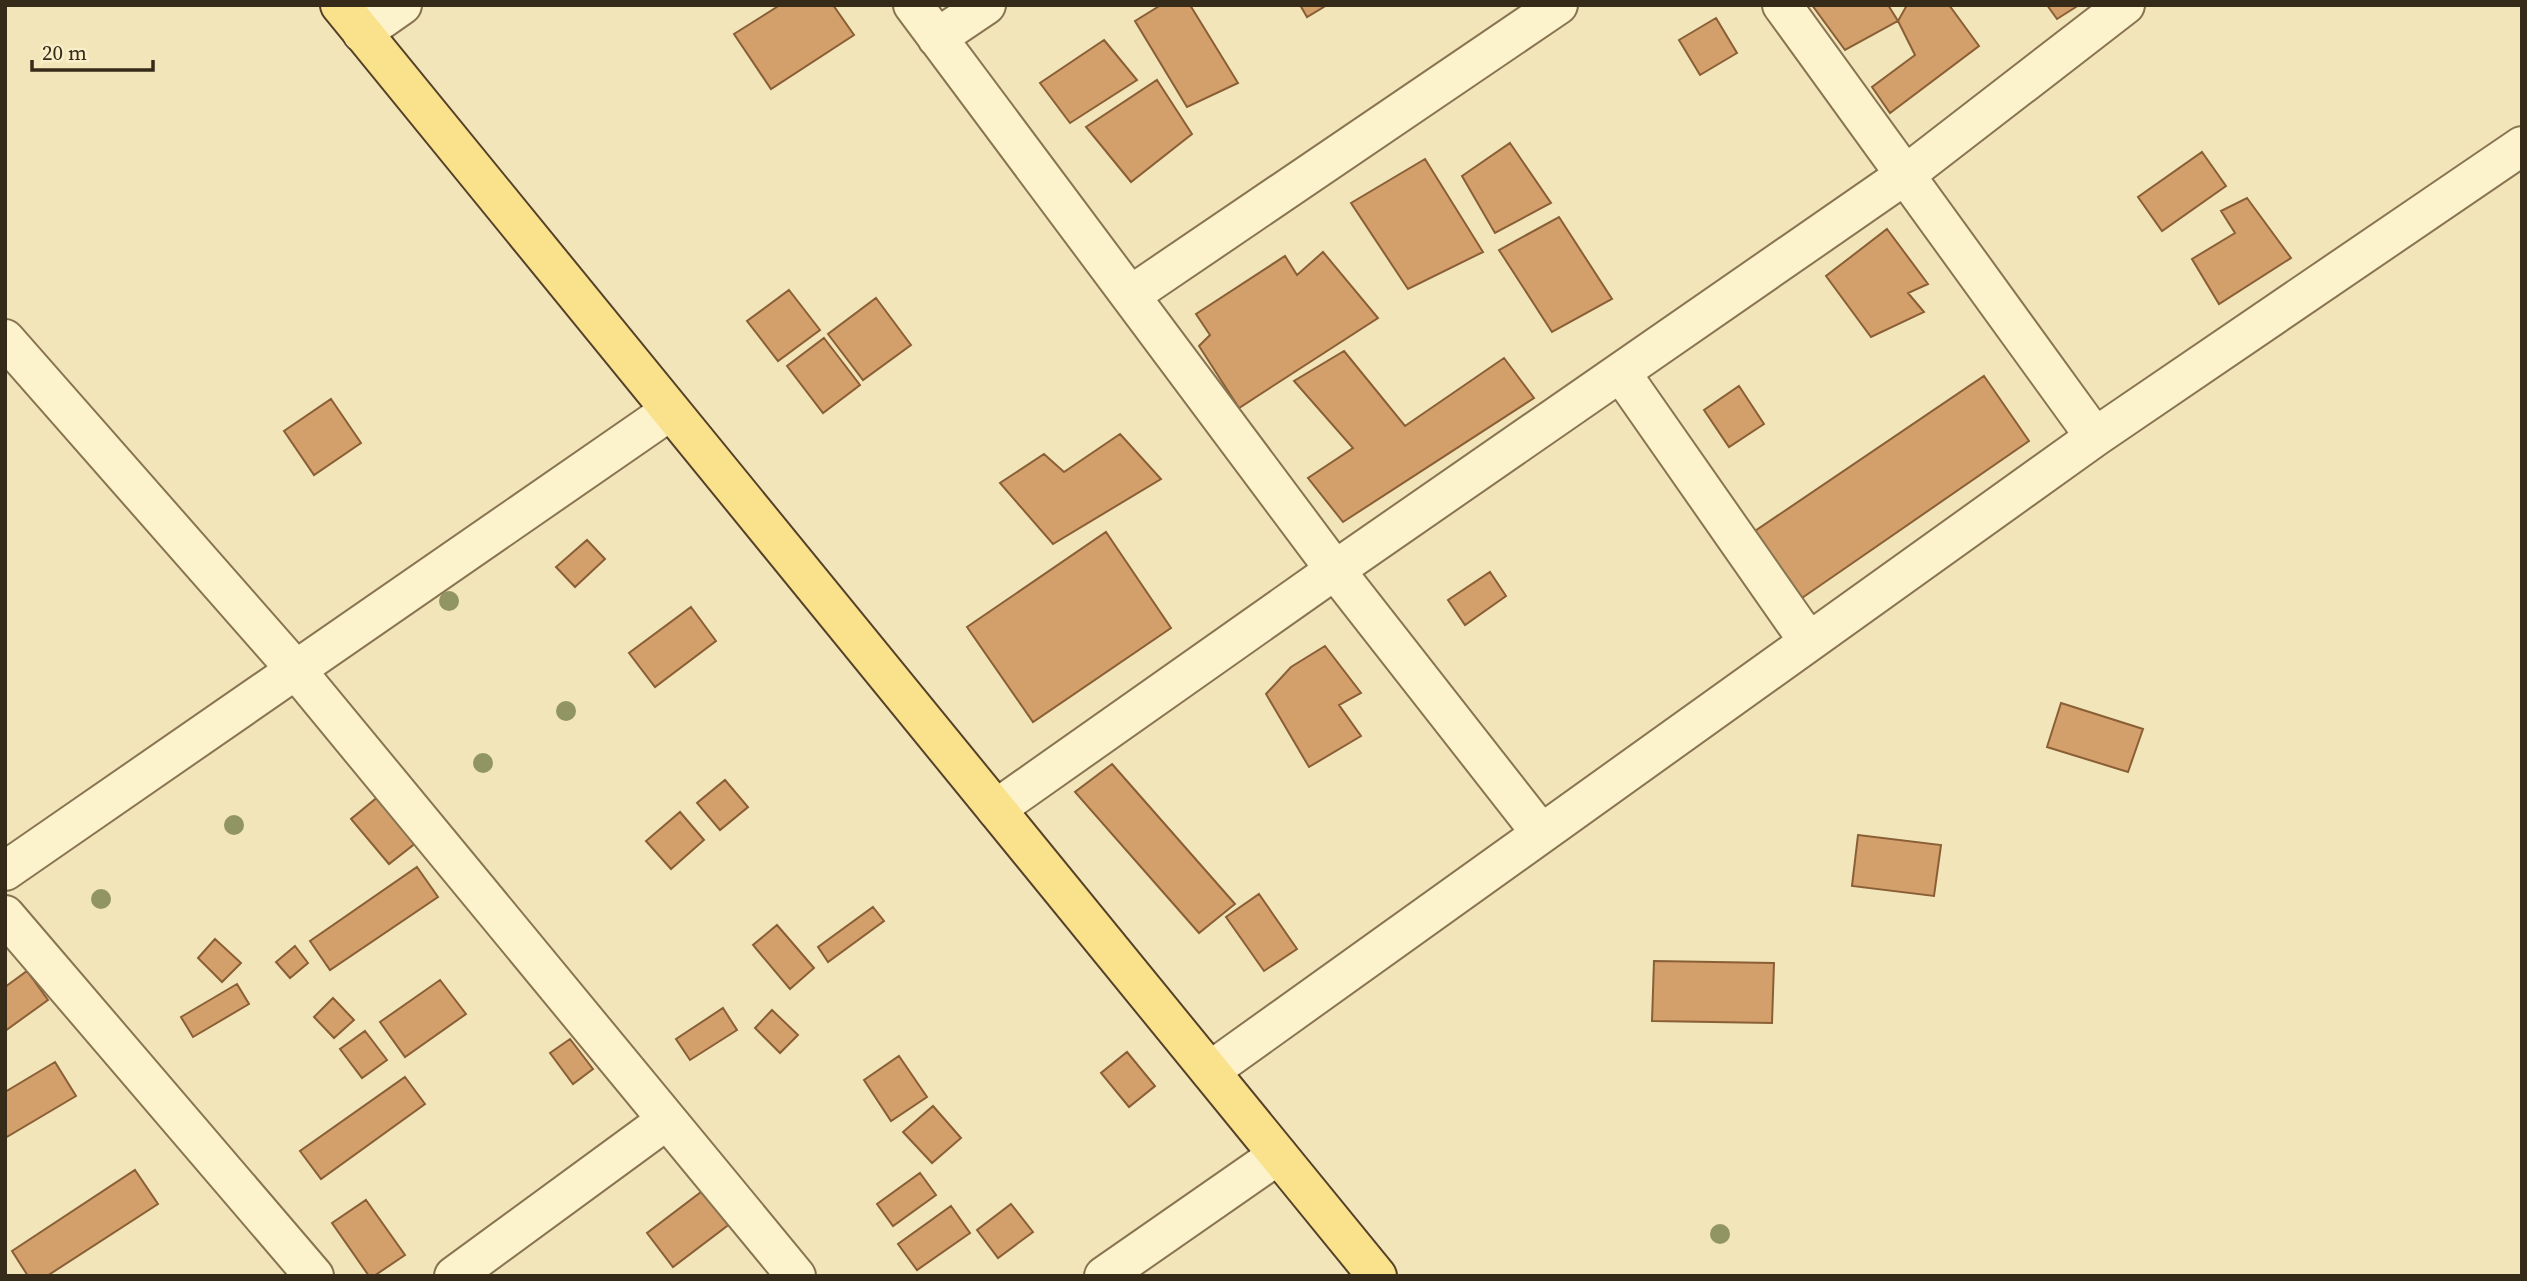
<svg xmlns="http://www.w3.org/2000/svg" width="2527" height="1281" font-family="'Source Serif 4',serif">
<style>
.building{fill:#d39f6b;stroke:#8a5f36;stroke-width:2}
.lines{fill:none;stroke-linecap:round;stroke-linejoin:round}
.minor-casing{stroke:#897452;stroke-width:42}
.major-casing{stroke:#554128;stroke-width:42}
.minor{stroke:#fcf2cc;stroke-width:38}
.major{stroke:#fae18b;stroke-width:38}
.tree{fill:#919564}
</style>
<rect width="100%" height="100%" fill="#f1e5b9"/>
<path class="building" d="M780,5H833L854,35L771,89L734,34Z
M1161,5H1190L1238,83L1187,107L1135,21Z
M1300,5H1327L1307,17Z
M1812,5H1888L1898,21L1845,50Z
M1907,5H1949L1979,46L1890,113L1872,87L1915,55L1898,21Z
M2047,5H2079L2057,19Z
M1716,18L1737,53L1700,75L1679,40Z
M1104,40L1137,80L1070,123L1040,83Z
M1157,80L1192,134L1131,182L1086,127Z
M1510,143L1551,203L1495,233L1462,176Z
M2202,152L2226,186L2162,231L2138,197Z
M1425,159L1483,252L1408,289L1351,203Z
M2247,198L2291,258L2219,304L2192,259L2235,233L2221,211Z
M1559,217L1612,299L1552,332L1499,250Z
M1887,229L1928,284L1908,293L1924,312L1871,337L1826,276Z
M1323,252L1378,318L1239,408L1199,346L1210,335L1196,314L1285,256L1297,275Z
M789,290L820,330L778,361L747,321Z
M876,298L911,345L863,380L828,334Z
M824,338L860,385L823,413L787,366Z
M1344,351L1405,426L1504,358L1534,398L1343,522L1308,478L1353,448L1294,381Z
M1984,376L2029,441L1802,598L1752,533Z
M1739,386L1764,424L1729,447L1704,410Z
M331,399L361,443L314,475L284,431Z
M1120,434L1161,479L1053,544L1000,483L1044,454L1064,472Z
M1106,532L1171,628L1033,722L967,627Z
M587,540L605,559L575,587L556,567Z
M1490,572L1506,596L1465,625L1448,600Z
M691,607L716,641L655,687L629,653Z
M1325,646L1361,693L1339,705L1361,736L1309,767L1266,694L1291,667Z
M2061,703L2143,729L2128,772L2047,747Z
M1112,764L1235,904L1199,933L1075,792Z
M725,780L748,807L720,830L697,803Z
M379,796L417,842L389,864L351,819Z
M680,812L704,840L671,869L646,841Z
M1858,835L1941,845L1934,896L1852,886Z
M417,867L438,897L330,970L310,941Z
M1259,894L1297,949L1264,971L1226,917Z
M873,907L884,921L828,962L818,947Z
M777,925L814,968L790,989L753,945Z
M215,939L241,963L222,982L198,958Z
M295,946L308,963L290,978L276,962Z
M1654,961L1774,963L1772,1023L1652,1021Z
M27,971L48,1000L5,1031V987Z
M440,980L466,1014L405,1057L380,1022Z
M237,984L249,1004L193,1037L181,1017Z
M333,998L354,1020L334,1038L314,1017Z
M723,1008L737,1030L690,1060L676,1039Z
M772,1010L798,1035L780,1053L755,1028Z
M365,1031L387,1060L362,1078L340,1049Z
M570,1039L593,1069L573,1084L550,1053Z
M1127,1052L1155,1086L1129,1107L1101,1073Z
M899,1056L927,1097L891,1121L864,1080Z
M55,1062L76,1096L5,1138V1092Z
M405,1077L425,1104L321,1179L300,1151Z
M933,1106L961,1138L932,1163L903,1132Z
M135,1170L158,1204L47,1276H28L12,1251Z
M920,1173L936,1195L893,1226L877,1204Z
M705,1189L731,1223L673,1267L647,1233Z
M366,1200L405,1255L374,1276H369L332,1223Z
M1011,1204L1033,1232L998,1258L977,1230Z
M951,1206L970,1233L917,1270L898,1244Z"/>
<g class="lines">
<defs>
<path id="minor" d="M913,5L1335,570L1541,833
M1782,5L2095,437
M362,33L402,5
M937,38L986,5
M1131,295L1558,5
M5,339L296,670L796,1276
M1621,373L1809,642
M996,809L1335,570L1905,175L2125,5
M5,871L670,411
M5,915L314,1276
M1210,1071L2095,437L2522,146
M454,1276L667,1120
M1104,1276L1278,1155"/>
<path id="major" d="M340,5L1377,1276"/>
</defs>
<use href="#minor" class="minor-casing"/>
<use href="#major" class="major-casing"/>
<use href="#minor" class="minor"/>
<use href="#major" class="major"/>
</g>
<g class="tree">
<circle cx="449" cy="601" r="10"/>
<circle cx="566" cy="711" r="10"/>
<circle cx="483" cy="763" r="10"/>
<circle cx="234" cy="825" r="10"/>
<circle cx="101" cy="899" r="10"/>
<circle cx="1720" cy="1234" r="10"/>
</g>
<rect width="2527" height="1281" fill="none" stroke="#362a19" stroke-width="14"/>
<path d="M32 60v10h121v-10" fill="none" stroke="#362a19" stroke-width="3.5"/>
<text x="42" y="60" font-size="21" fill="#362a19" stroke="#f8efc9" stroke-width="5" paint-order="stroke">20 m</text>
</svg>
